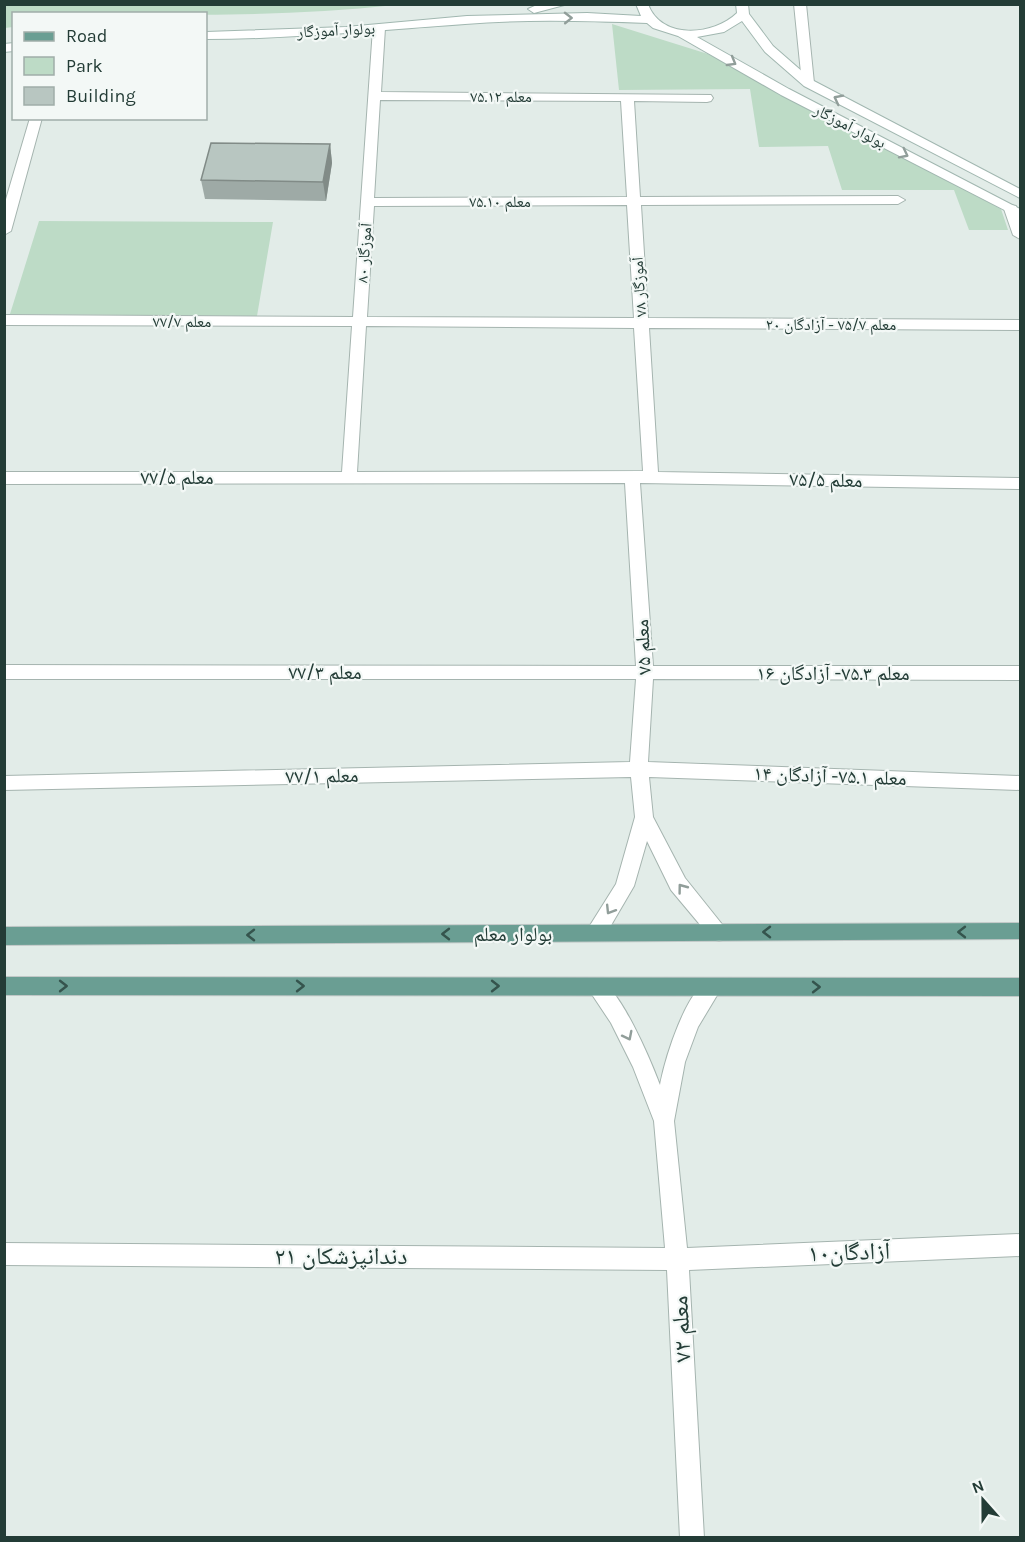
<svg xmlns="http://www.w3.org/2000/svg" width="1025" height="1542" font-family="Karla,'Noto Naskh Arabic',sans-serif">
<style>
.green{fill:#bddbc6}
.lines{fill:none;stroke-linecap:round;stroke-linejoin:round}
.minor-casing{stroke:#a5b4af;stroke-width:2}
.secondary-casing{stroke:#a1b7b0;stroke-width:2}
.primary-casing{stroke:#c1c8c7;stroke-width:2}
.minor{fill:#fff;fill-rule:evenodd}
.secondary{fill:#fff;fill-rule:evenodd}
.primary{fill:#6a9e93;fill-rule:evenodd}
.wall{fill:#9eaaa6}
.shaded-wall{fill:#818b87}
.building{fill:#b8c6c1;stroke:#818b87;stroke-width:1.5}
.oneway{stroke:#919e9a}
.oneway2{stroke:#35544d}
.labels{text-anchor:middle;dominant-baseline:central;stroke-width:4.5;stroke-linejoin:round;paint-order:stroke}
.far-street-label{font-size:16px;fill:#233c36;stroke:#f3f8f6}
.street-label{font-size:20px;fill:#233c36;stroke:#f3f8f6}
.near-street-label{font-size:24px;fill:#233c36;stroke:#f3f8f6}
</style>
<rect width="100%" height="100%" fill="#e2ece8"/>
<path class="green" d="M5,4H395V5C267,19 143,14 14,14L13,27L5,28Z
M612,24L708,54L1001,209L1008,230H969L954,190H842L828,146L759,147L750,89L619,90Z
M39,221L273,222L257,316L10,314Z"/>
<g class="lines">
<defs>
<path id="minor" d="M794,4H806L814,83L808,87L802,83Z
M379,24L385,28L381,92L711,95L713,98L711,101L707,102L634,101L640,197L898,196L905,200L898,204L641,205L648,318L1020,320V330L649,328L658,472L1020,478V489L640,483L653,666H1020V680L653,679L648,762L1020,776V790L649,777L653,817L685,878L729,933L726,939L719,941L712,939L671,890L647,841L634,886L603,939L596,941L589,939L586,933L589,927L616,884L635,817L631,777L4,790V776L630,762L636,679H4V665L636,666L625,483L4,484V472H342L352,326L4,325V315L353,317L373,28ZM380,100L621,101L627,197L374,198ZM627,205L634,318L367,317L374,206ZM366,326L634,328L643,471L357,472Z
M30,118H42L11,231L4,235V206Z
M1011,205L1016,206L1020,217V239L1013,235L1004,209Z
M597,978C620,987 651,1061 660,1085C665,1059 686,988 712,978L719,981L722,987L698,1027L685,1062L674,1121L687,1248L1020,1234V1256L689,1270L704,1538H680L667,1270L4,1265V1243L665,1248L654,1121L633,1067L611,1023L587,987L590,981Z"/>
<path id="secondary" d="M539,4H568L534,13L528,9Z
M636,4H648C661,40 713,36 737,13L736,4H748L749,14L773,46L812,80L1020,189V198L804,86L765,52L742,21L724,32L697,37L789,89L1020,209V218L781,95L678,36L653,28L647,23C587,21 525,19 465,24C378,30 292,39 206,39V32L346,27L467,16L587,13L641,16Z
M14,43V51L4,52V44Z"/>
<path id="primary" d="M1020,923V939L4,945V927Z
M4,977L1020,978V996L4,995Z"/>
</defs>
<use href="#minor" class="minor-casing"/>
<use href="#secondary" class="secondary-casing"/>
<use href="#primary" class="primary-casing"/>
<use href="#minor" class="minor"/>
<use href="#secondary" class="secondary"/>
<use href="#primary" class="primary"/>
</g>
<path class="wall" d="M330,144L332,163L326,201L205,199L201,180Z"/>
<path class="shaded-wall" d="M330,144L332,163L326,201L323,182Z"/>
<path class="building" d="M211,143L330,144L323,182L201,180Z"/>
<defs><path id="oneway-chevron" d="M-2-3.5L2.5 0L-2 3.5" fill="none" stroke-width="1.6" stroke-linecap="round" stroke-linejoin="round" transform="scale(1.5)"/></defs>
<g class="oneway">
<use href="#oneway-chevron" transform="translate(568 18) rotate(-1)"/>
<use href="#oneway-chevron" transform="translate(732 62) rotate(30)"/>
<use href="#oneway-chevron" transform="translate(838 99) rotate(-153)"/>
<use href="#oneway-chevron" transform="translate(904 154) rotate(27)"/>
<use href="#oneway-chevron" transform="translate(682 888) rotate(-127)"/>
<use href="#oneway-chevron" transform="translate(610 910) rotate(122)"/>
<use href="#oneway-chevron" transform="translate(628 1036) rotate(63)"/>
</g>
<g class="oneway2">
<use href="#oneway-chevron" transform="translate(767 932) rotate(180)"/>
<use href="#oneway-chevron" transform="translate(962 932) rotate(180)"/>
<use href="#oneway-chevron" transform="translate(446 934) rotate(180)"/>
<use href="#oneway-chevron" transform="translate(251 935) rotate(180)"/>
<use href="#oneway-chevron" transform="translate(63 986)"/>
<use href="#oneway-chevron" transform="translate(300 986)"/>
<use href="#oneway-chevron" transform="translate(495 986)"/>
<use href="#oneway-chevron" transform="translate(816 987)"/>
</g>
<g class="labels">
<g class="far-street-label">
<text transform="translate(336 30) rotate(-3)">بولوار آموزگار</text>
<text x="501" y="96">معلم ۷۵.۱۲</text>
<text transform="translate(850 126) rotate(27)">بولوار آموزگار</text>
<text x="500" y="201">معلم ۷۵.۱۰</text>
<text transform="translate(364 253) rotate(-86)">آموزگار ۸۰</text>
<text transform="translate(639 287) rotate(-94)">آموزگار ۷۸</text>
<text x="182" y="321">معلم ۷۷/۷</text>
<text x="831" y="324">معلم ۷۵/۷ - آزادگان ۲۰</text>
</g>
<g class="street-label">
<text x="177" y="477">معلم ۷۷/۵</text>
<text transform="translate(826 480) rotate(1)">معلم ۷۵/۵</text>
<text transform="translate(643 647) rotate(-93)">معلم ۷۵</text>
<text x="325" y="672">معلم ۷۷/۳</text>
<text x="833" y="673">معلم ۷۵.۳- آزادگان ۱۶</text>
<text transform="translate(322 776) rotate(-1)">معلم ۷۷/۱</text>
<text transform="translate(830 776) rotate(2)">معلم ۷۵.۱- آزادگان ۱۴</text>
<text x="513" y="934">بولوار معلم</text>
</g>
<g class="near-street-label">
<text transform="translate(849 1252) rotate(-2)">آزادگان۱۰</text>
<text x="341" y="1256">دندانپزشکان ۲۱</text>
<text transform="translate(681 1329) rotate(-93)">معلم ۷۲</text>
</g>
</g>
<rect width="1025" height="1542" fill="none" stroke="#233c36" stroke-width="12"/>
<rect x="12" y="12" width="195" height="108" fill="#f3f8f6" stroke="#a0ada9" stroke-width="1.5"/>
<rect x="24" y="32" width="30" height="9" fill="#6a9e93" stroke="#a0ada9" stroke-width="1.5"/>
<text x="66" y="42" font-size="18" fill="#233c36">Road</text>
<rect x="24" y="57" width="30" height="18" fill="#bddbc6" stroke="#a0ada9" stroke-width="1.5"/>
<text x="66" y="72" font-size="18" fill="#233c36">Park</text>
<rect x="24" y="87" width="30" height="18" fill="#b8c6c1" stroke="#a0ada9" stroke-width="1.5"/>
<text x="66" y="102" font-size="18" fill="#233c36">Building</text>
<g transform="translate(983 1500) rotate(339)" stroke="#f3f8f6" stroke-width="4.5" paint-order="stroke">
<path d="M0-4.5L10 22L0 15L-10 22Z" fill="#233c36"/>
<text y="-9" font-size="16" font-weight="bold" text-anchor="middle" fill="#233c36">N</text>
</g>
</svg>
